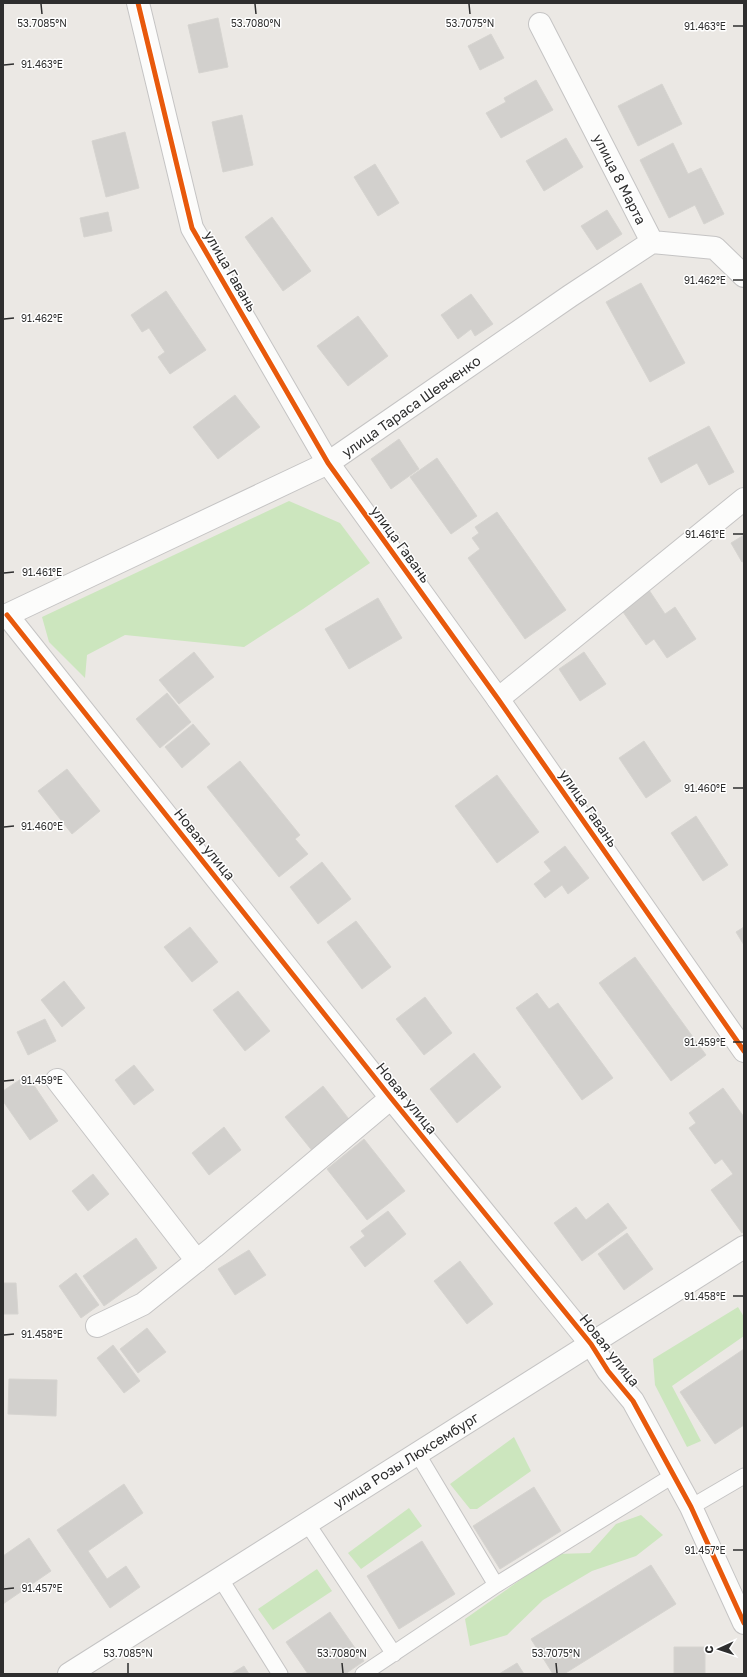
<svg xmlns="http://www.w3.org/2000/svg" width="747" height="1677" font-family="'Golos Text',sans-serif">
<style>
.green{fill:#cce6be}
.building{fill:#d2d0cd;stroke:#d6d4d0}
.lines{fill:none;stroke-linecap:round;stroke-linejoin:round}
.lane-casing{stroke:#c5c4c4;stroke-width:17}
.street-casing{stroke:#c5c4c4;stroke-width:24}
.secondary-casing{stroke:#c5c4c4;stroke-width:24}
.lane{stroke:#fcfcfb;stroke-width:15}
.street{stroke:#fcfcfb;stroke-width:22}
.secondary{stroke:#fcfcfb;stroke-width:22}
.cycleway-casing{stroke:#fff;stroke-width:8}
.cycleway{stroke:#e8590c;stroke-width:5}
.ticks{fill:none;stroke:#2e2e2e;stroke-width:1.5}
.labels{text-anchor:middle;dominant-baseline:central;stroke-width:3;stroke-linejoin:round;paint-order:stroke}
.street-label{font-size:14px;fill:#2e2e2e;stroke:#fff}
.ticks-label{font-size:10px;text-anchor:middle;fill:#2e2e2e;stroke:#fff;stroke-width:3;stroke-linejoin:round;paint-order:stroke}
</style>
<rect width="100%" height="100%" fill="#ebe8e4"/>
<path class="green" d="M289,501L340,523L370,563L303,609L244,647L125,635L87,655L85,678L49,642L42,617Z
M738,1307L744,1317V1336L672,1386L701,1441L687,1447L655,1385L653,1359Z
M514,1437L531,1471L477,1509H470L450,1484Z
M409,1508L422,1526L361,1569L348,1553Z
M641,1515L663,1535L636,1556L592,1571L543,1600L507,1635L470,1646L465,1619L557,1554L590,1553L616,1524Z
M317,1569L332,1591L273,1630L258,1609Z"/>
<path class="building" d="M218,18L228,67L199,73L188,25Z
M491,34L504,58L480,70L468,46Z
M536,80L553,110L501,138L486,113L506,102L504,98Z
M662,84L682,124L638,146L618,106Z
M242,115L253,165L223,172L212,122Z
M125,132L139,188L106,197L92,141Z
M566,138L583,167L544,191L526,161Z
M673,143L688,174L701,168L724,214L704,224L695,205L669,218L640,160Z
M375,164L399,203L378,216L354,177Z
M607,210L622,234L597,250L581,226Z
M108,212L112,231L84,237L80,218Z
M272,217L311,271L283,291L245,237Z
M641,283L685,363L650,382L606,302Z
M166,291L206,350L170,374L158,357L165,352L149,328L142,332L131,315Z
M471,294L493,324L475,336L471,329L458,339L441,315Z
M358,316L388,356L348,386L317,346Z
M235,395L260,427L218,459L193,427Z
M709,426L734,472L709,485L697,463L661,483L648,458Z
M399,439L419,469L391,489L371,459Z
M437,458L477,516L451,534L410,477Z
M497,512L566,610L525,639L468,558L480,549L472,538L479,533L475,527Z
M744,535V561L742,562L731,543Z
M649,590L665,614L675,607L696,639L667,658L654,639L646,645L621,609Z
M378,598L402,638L349,669L325,629Z
M194,652L214,677L179,704L159,680Z
M584,652L606,684L580,701L559,669Z
M167,693L191,722L160,748L136,719Z
M193,724L210,744L182,768L165,747Z
M644,741L671,781L646,798L619,758Z
M240,761L300,835L295,839L308,854L279,877L207,787Z
M67,769L100,811L72,834L38,791Z
M497,775L539,832L497,863L455,806Z
M696,816L728,865L703,881L671,833Z
M565,846L589,878L568,894L562,885L545,898L534,884L551,871L544,862Z
M322,862L351,899L318,924L290,887Z
M356,921L391,967L362,989L327,942Z
M190,927L218,962L192,982L164,947Z
M744,927V945L736,932Z
M635,957L706,1055L671,1081L599,983Z
M64,981L85,1008L62,1027L41,1000Z
M238,991L270,1031L245,1051L213,1010Z
M537,993L549,1009L558,1003L613,1078L582,1100L516,1008Z
M425,997L452,1033L424,1055L396,1019Z
M45,1019L56,1041L28,1055L17,1032Z
M474,1053L501,1087L457,1123L430,1089Z
M134,1065L154,1090L134,1105L115,1080Z
M27,1075L58,1121L30,1140L3,1101V1091Z
M323,1086L352,1123L314,1153L285,1117Z
M723,1088L744,1117V1231L742,1233L711,1190L733,1174L722,1159L715,1164L689,1128L696,1123L689,1113Z
M224,1127L241,1150L209,1175L192,1153Z
M364,1139L405,1191L367,1220L327,1169Z
M93,1174L109,1194L88,1211L72,1191Z
M608,1203L627,1228L582,1261L554,1223L576,1207L586,1220Z
M388,1211L406,1234L365,1267L350,1247L365,1236L361,1231Z
M627,1233L653,1269L624,1290L598,1254Z
M136,1238L157,1268L104,1306L83,1276Z
M249,1250L266,1275L235,1295L218,1269Z
M460,1261L493,1304L467,1324L434,1281Z
M76,1273L99,1305L81,1318L59,1286Z
M3,1283H16L18,1314H3Z
M147,1328L166,1352L138,1373L120,1349Z
M113,1345L140,1381L124,1393L97,1358Z
M744,1349V1425L715,1444L680,1392Z
M9,1379L57,1380L56,1416L8,1414Z
M124,1484L143,1513L88,1551L107,1579L126,1566L140,1587L110,1608L57,1530Z
M534,1487L561,1531L500,1569L473,1526Z
M29,1538L51,1571L3,1604V1556Z
M422,1541L455,1594L399,1629L367,1576Z
M651,1565L676,1604L564,1674H553L531,1639Z
M330,1612L364,1661L345,1674H308L286,1642Z
M674,1647H705V1674H674Z
M517,1663L524,1674H499Z
M244,1666L249,1674H231Z"/>
<g class="lines">
<defs>
<path id="lane" d="M417,1453L496,1585
M691,1507L744,1476
M307,1523L394,1654
M220,1578L280,1674
M363,1674L496,1585L674,1475"/>
<path id="street" d="M540,24L652,242L715,248L744,276
M328,463L570,296L652,242
M7,615L391,1098L591,1344L608,1371L633,1401L691,1507L744,1623
M498,699L744,499
M57,1080L197,1261
M97,1326L143,1304L214,1247L391,1098"/>
<path id="secondary" d="M138,3L192,228L328,463L498,699L744,1051
M3,615H7L328,463
M69,1674L744,1247"/>
</defs>
<use href="#lane" class="lane-casing"/>
<use href="#street" class="street-casing"/>
<use href="#secondary" class="secondary-casing"/>
<use href="#lane" class="lane"/>
<use href="#street" class="street"/>
<use href="#secondary" class="secondary"/>
<defs>
<path id="cycleway" d="M138,3L192,228L328,463L498,699L744,1051
M7,615L391,1098L591,1344L608,1371L633,1401L691,1507L744,1623"/>
</defs>
<use href="#cycleway" class="cycleway-casing"/>
<use href="#cycleway" class="cycleway"/>
</g>
<path class="ticks" d="M41,4L42,14M255,4L256,14M469,4L470,14M733,26H743M4,65L14,64M733,280H743M4,319L14,318M733,534H743M4,573L14,572M733,788H743M4,827L14,826M733,1042H743M4,1081L14,1080M733,1296H743M4,1335L14,1334M733,1550H743M4,1589L14,1588M128,1663V1673M342,1663L343,1673M556,1663L557,1673"/>
<g class="labels">
<g class="street-label">
<text transform="translate(620 179) rotate(63)">улица 8 Марта</text>
<text transform="translate(231 271) rotate(60)">улица Гавань</text>
<text transform="translate(411 406) rotate(-35)">улица Тараса Шевченко</text>
<text transform="translate(401 544) rotate(54)">улица Гавань</text>
<text transform="translate(589 808) rotate(55)">улица Гавань</text>
<text transform="translate(205 844) rotate(51)">Новая улица</text>
<text transform="translate(407 1098) rotate(51)">Новая улица</text>
<text transform="translate(610 1350) rotate(52)">Новая улица</text>
<text transform="translate(406 1460) rotate(-32)">улица Розы Люксембург</text>
</g>
</g>
<g class="ticks-label">
<text x="42" y="27">53.7085°N</text>
<text x="256" y="27">53.7080°N</text>
<text x="470" y="27">53.7075°N</text>
<text x="705" y="30">91.463°E</text>
<text x="42" y="68">91.463°E</text>
<text x="705" y="284">91.462°E</text>
<text x="42" y="322">91.462°E</text>
<text x="705" y="538">91.461°E</text>
<text x="42" y="576">91.461°E</text>
<text x="705" y="792">91.460°E</text>
<text x="42" y="830">91.460°E</text>
<text x="705" y="1046">91.459°E</text>
<text x="42" y="1084">91.459°E</text>
<text x="705" y="1300">91.458°E</text>
<text x="42" y="1338">91.458°E</text>
<text x="705" y="1554">91.457°E</text>
<text x="42" y="1592">91.457°E</text>
<text x="128" y="1657">53.7085°N</text>
<text x="342" y="1657">53.7080°N</text>
<text x="556" y="1657">53.7075°N</text>
</g>
<rect width="747" height="1677" fill="none" stroke="#2e2e2e" stroke-width="8"/>
<g transform="translate(719 1649) rotate(267)" stroke="#ffffff" stroke-width="3" paint-order="stroke">
<path d="M0-3L7 15L0 10L-7 15Z" fill="#2e2e2e"/>
<text y="-6" font-size="11" font-weight="bold" text-anchor="middle" fill="#2e2e2e">С</text>
</g>
</svg>
